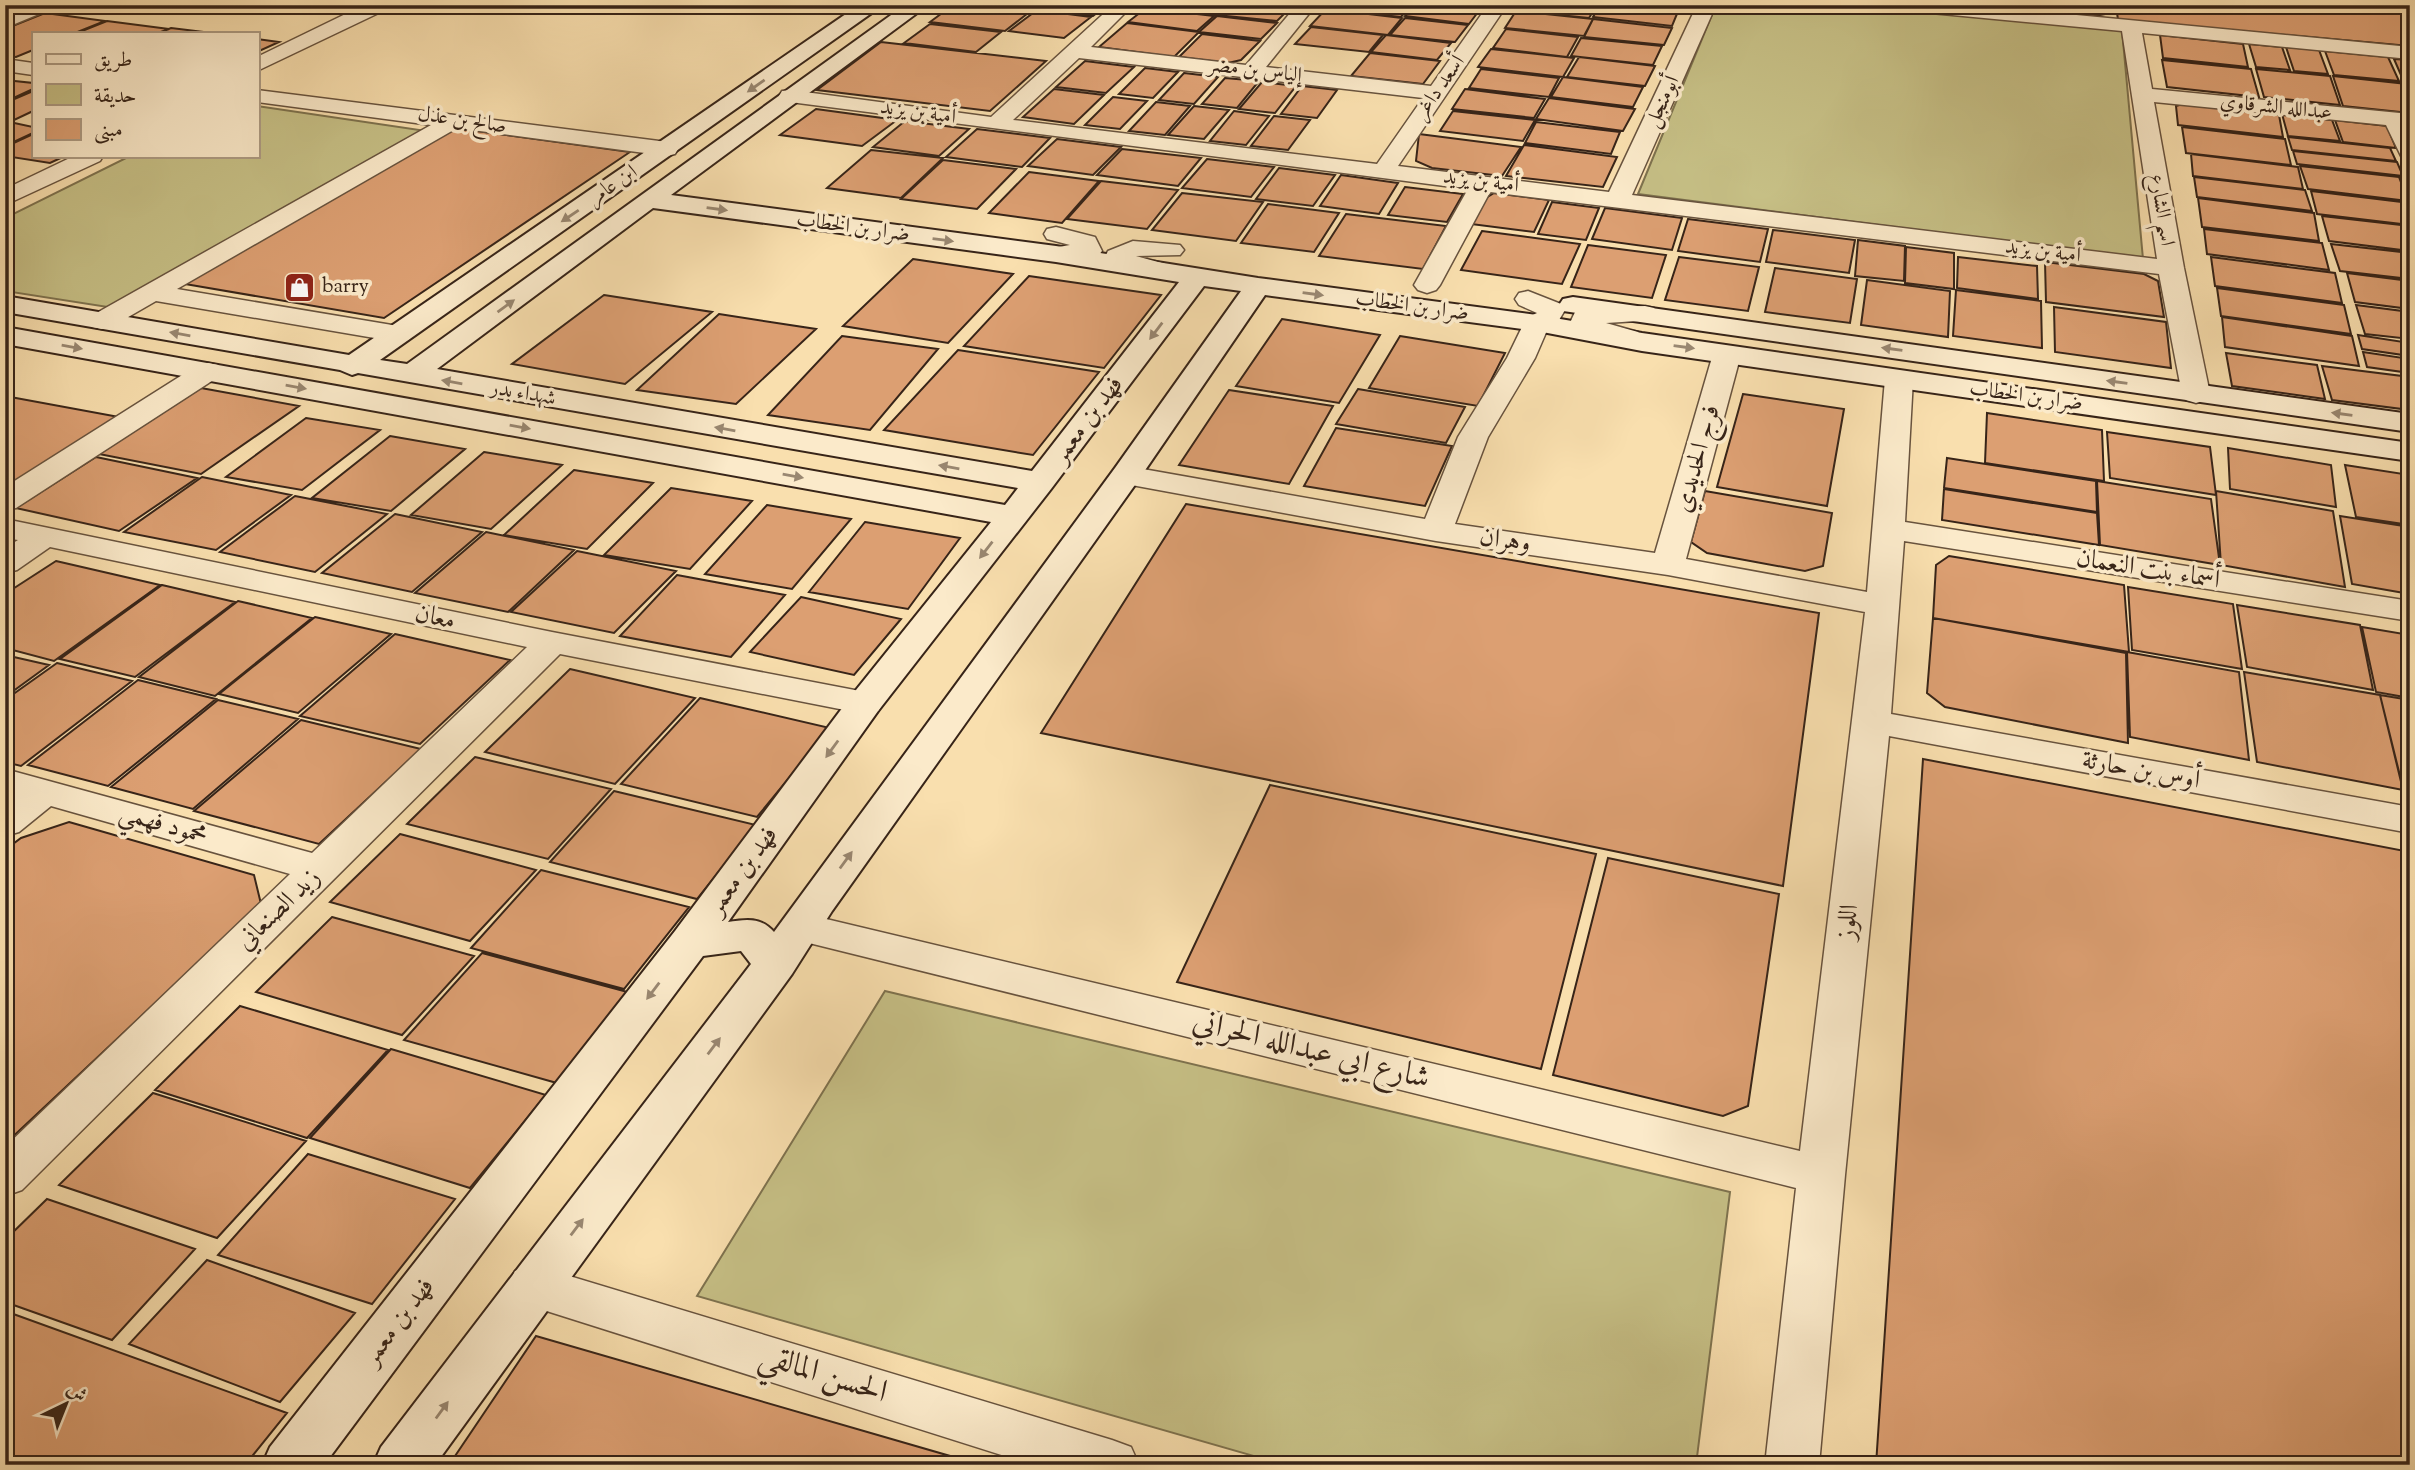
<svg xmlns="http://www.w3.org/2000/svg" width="2415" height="1470" font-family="'Sorts Mill Goudy',Amiri,serif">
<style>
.green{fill:#c6bf85;stroke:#7e724e;stroke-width:2}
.building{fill:#dc9f72;stroke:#372418;stroke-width:2}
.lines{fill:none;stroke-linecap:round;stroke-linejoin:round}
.street-casing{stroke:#68533e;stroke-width:3}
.secondary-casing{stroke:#372418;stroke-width:4}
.street{fill:#fbeaca;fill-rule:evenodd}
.secondary{fill:#fbeaca;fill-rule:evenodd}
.oneway{fill:#998771}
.labels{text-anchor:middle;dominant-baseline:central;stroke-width:7;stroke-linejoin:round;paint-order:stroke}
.far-street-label{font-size:21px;fill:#372418;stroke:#fbeaca}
.far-poi-label{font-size:21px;fill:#372418;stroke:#fbeaca;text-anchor:start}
.street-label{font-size:26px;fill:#372418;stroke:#fbeaca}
.near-street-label{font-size:32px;fill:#372418;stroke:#fbeaca}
</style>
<rect width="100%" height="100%" fill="#f9dfae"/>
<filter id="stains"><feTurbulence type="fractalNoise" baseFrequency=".00286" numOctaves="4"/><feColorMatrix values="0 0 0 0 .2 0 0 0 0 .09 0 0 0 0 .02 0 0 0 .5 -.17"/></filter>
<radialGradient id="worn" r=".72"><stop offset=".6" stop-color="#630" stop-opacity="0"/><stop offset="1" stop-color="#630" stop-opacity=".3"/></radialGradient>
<path class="green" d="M1716,5H1877L2122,30L2143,259L1638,194Z
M257,106L433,132L114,308L5,291V218L130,156H257Z
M885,991L1730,1192L1696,1465H1285L697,1296Z"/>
<path class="building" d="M953,5H987L1032,10L1005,31L930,22Z
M1045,5H1107L1093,16L1039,10Z
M1147,5H1220L1211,14L1145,7Z
M1226,5H1284L1292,6L1277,21L1216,15Z
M1329,5H1411L1401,17L1326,9Z
M1415,5H1460L1481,8L1469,24L1405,16Z
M1522,5H1597L1589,18L1518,11Z
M1600,5H1644L1679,9L1672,26L1593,17Z
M1969,5H2108L2109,10L2105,14L2084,18Z
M2116,5H2341L2410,11V46L2118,20Z
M1146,8L1214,16L1197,31L1128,22Z
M1326,9L1402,18L1388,35L1310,26Z
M1037,10L1091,17L1064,38L1009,31Z
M1516,11L1593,19L1584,36L1505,28Z
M45,13L105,21L75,33H33V50L16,57L5,56V29Z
M1217,16L1277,23L1261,39L1199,32Z
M1405,18L1468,25L1455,42L1390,35Z
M1593,19L1672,28L1664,45L1584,37Z
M107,21L169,29L158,33H77Z
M1127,23L1199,32L1174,57L1099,47Z
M930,24L1001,32L976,52L904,43Z
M1311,27L1383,35L1369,52L1295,44Z
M171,28L212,33H159Z
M1506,29L1578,37L1567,57L1493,48Z
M1202,34L1260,41L1241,60L1228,63L1179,57Z
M1386,35L1451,43L1437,60L1371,52Z
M2160,35L2243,44L2248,67L2163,58Z
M1581,38L1662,46L1653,65L1571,56Z
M257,39L279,42L257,52Z
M881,42L1046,61L990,111L817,90Z
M2249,44L2282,47L2290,70L2256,67Z
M2286,47L2319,50L2328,74L2294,71Z
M1491,49L1574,58L1563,77L1478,67Z
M2325,51L2388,57L2399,81L2334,75Z
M1370,53L1440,61L1423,84L1351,76Z
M1579,57L1655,66L1645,86L1567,77Z
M2394,59L2410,60V82H2404Z
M2162,60L2251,69L2259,97L2167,87Z
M1085,61L1134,67L1106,93L1056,87Z
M1145,68L1178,72L1153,98L1119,94Z
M1481,69L1559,78L1549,97L1469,88Z
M2256,69L2330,76L2340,105L2264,97Z
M1184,73L1218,77L1194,104L1159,100Z
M2333,76L2407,84L2410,91V113L2343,106Z
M1563,77L1643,87L1633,107L1551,97Z
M1225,78L1259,81L1237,108L1202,104Z
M5,80L33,83V89L5,102Z
M1262,82L1296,86L1275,113L1239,109Z
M1302,86L1337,90L1317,118L1281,114Z
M1054,89L1104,95L1074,124L1023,117Z
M1465,89L1545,99L1534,118L1452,109Z
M33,91V111L12,121L5,120V103Z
M1113,97L1147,101L1120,129L1085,125Z
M1549,98L1635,109L1623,131L1536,119Z
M1156,102L1190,106L1165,135L1129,131Z
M2183,104L2279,115L2283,137L2178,125L2176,106Z
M1194,106L1229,110L1204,139L1168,135Z
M816,109L897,120L862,146L780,135Z
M1234,111L1269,116L1246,145L1210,141Z
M1453,111L1535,120L1523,141L1440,131Z
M2282,114L2332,120L2340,141L2288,136Z
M1274,116L1310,120L1288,150L1251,146Z
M2335,120L2387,126L2396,148L2343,142Z
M5,121L33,127V133L5,146Z
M905,121L969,129L939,156L873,147Z
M1536,122L1620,132L1611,154L1525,143Z
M2182,127L2285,139L2291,165L2186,153Z
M455,128L630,152L384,318L185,284Z
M977,129L1050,138L1022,167L946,157Z
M33,134V156H65L50,163L5,156V147Z
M1419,134L1521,147L1502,176L1432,168L1416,161Z
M2288,137L2390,148L2396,161L2292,150Z
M1057,139L1121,147L1093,175L1028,166Z
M1524,145L1617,157L1603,187L1506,176Z
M1122,149L1201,158L1178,186L1097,175Z
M871,150L943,158L901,198L827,188Z
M2293,151L2397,162L2403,176L2297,164Z
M2191,154L2298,167L2303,189L2193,176Z
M1207,159L1274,167L1251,197L1182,188Z
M943,160L1016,169L977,209L901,199Z
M2300,166L2399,177L2408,201L2308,189Z
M1279,168L1335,175L1313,206L1256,199Z
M1029,172L1099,181L1062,223L989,213Z
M1341,175L1398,183L1379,214L1320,206Z
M2194,177L2305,190L2312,211L2197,197Z
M1101,181L1178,190L1147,229L1067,219Z
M1405,187L1463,194L1447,222L1388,215Z
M2311,191L2410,203V225L2317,214Z
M1182,193L1263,202L1236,241L1152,230Z
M1494,193L1549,200L1534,232L1471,224L1486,198Z
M2198,198L2314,213L2319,241L2202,227Z
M1552,202L1599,208L1586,240L1538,234Z
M1268,204L1339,213L1314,252L1241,243Z
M1605,208L1682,218L1672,250L1592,239Z
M1346,214L1446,226L1423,269L1319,256Z
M2322,216L2410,226V251L2329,241Z
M1688,219L1768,229L1760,262L1678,251Z
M2204,229L2322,243L2329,270L2207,254Z
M1773,230L1855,240L1849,273L1766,262Z
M1482,231L1580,244L1562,284L1461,270Z
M1858,240L1905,246L1904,281L1855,276Z
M2331,244L2410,253V279L2340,271Z
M1588,245L1666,255L1652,298L1571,287Z
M1906,247L1954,253V289L1905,283Z
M1679,257L1759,267L1748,311L1665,300Z
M1958,257L2037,266L2038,299L1957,288Z
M2211,257L2335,273L2342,303L2215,286Z
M913,259L1013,274L948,343L843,326Z
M2045,262L2144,274L2158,281L2164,317L2046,302Z
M1775,268L1857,279L1850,323L1765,312Z
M2347,273L2410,281V309L2355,302Z
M1029,276L1161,295L1104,368L964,346Z
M1867,280L1950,291L1948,337L1861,325Z
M2217,288L2344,305L2351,334L2221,316Z
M1956,290L2041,301L2042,348L1953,336Z
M604,295L712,312L625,384L512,364Z
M2356,305L2410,312V339L2365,334Z
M2054,307L2166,322L2171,368L2055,352Z
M719,314L816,329L736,404L637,390Z
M2222,317L2352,336L2359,366L2225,347Z
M1282,319L1380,335L1339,403L1236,386Z
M2358,335L2410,343V356L2362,349Z
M842,336L938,349L870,430L768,415Z
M1400,336L1505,353L1478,406L1369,388Z
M958,350L1099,372L1033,455L884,430Z
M2363,352L2410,359V373L2367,367Z
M2226,353L2317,365L2325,399L2232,386Z
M2322,366L2402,376L2410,397V410L2332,400Z
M201,388L299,406L201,474L99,454Z
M1358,389L1465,407L1446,443L1336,424Z
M1229,390L1333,406L1289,484L1179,465Z
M1743,394L1844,409L1827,506L1717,487Z
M5,396L119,417L5,490Z
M1987,413L2102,430L2104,481L1985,463Z
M306,418L380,430L302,490L226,477Z
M1336,428L1452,446L1425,506L1304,486Z
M2107,432L2210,447L2216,495L2110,478Z
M390,436L465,449L391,511L312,498Z
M2228,448L2331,465L2336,507L2230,489Z
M484,452L562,465L491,529L411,515Z
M96,457L197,478L119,531L16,508Z
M1947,458L2096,481L2097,512L1944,488Z
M2345,465L2410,475V525L2356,517Z
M574,470L653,483L587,549L504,535Z
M202,477L291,495L216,550L124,532Z
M2097,481L2211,499L2220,565L2100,545Z
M671,488L752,501L690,569L604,555Z
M1944,489L2097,513L2099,545L1942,520Z
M1705,491L1832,513L1823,566L1805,571L1707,553L1691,542Z
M2216,491L2333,511L2345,587L2221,565Z
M295,496L387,514L315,572L220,552Z
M1186,504L1819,613L1783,886L1041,733Z
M767,505L851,519L792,589L705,574Z
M395,514L482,532L412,592L322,573Z
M2340,516L2410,527V594L2352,584Z
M865,522L960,538L908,609L809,592Z
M486,532L574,550L508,612L415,593Z
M577,551L676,571L614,633L511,612Z
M1949,556L2124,585L2129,652L1933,618L1936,565Z
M56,561L160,585L54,661L5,648V594Z
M677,575L785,595L731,657L620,636Z
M162,585L235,602L135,677L60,659Z
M2128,587L2233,604L2242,669L2132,650Z
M801,597L901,619L854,675L750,652Z
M238,601L312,618L215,696L139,677Z
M2237,605L2360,625L2373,690L2247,667Z
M315,617L391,634L298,713L219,694Z
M1933,618L2126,653L2128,743L1945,707L1927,693Z
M2362,627L2410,635V698L2376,692Z
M395,634L510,660L420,744L300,716Z
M2127,652L2239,672L2249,760L2130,737Z
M5,655L49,665L5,697Z
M57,663L132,681L21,766L5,762V700Z
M570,669L695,698L615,784L485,752Z
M2244,672L2380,695L2403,790L2257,762Z
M138,680L216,699L108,786L28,765Z
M2380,695L2410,700V789L2403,788Z
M700,698L830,728L757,817L621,784Z
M218,700L298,719L193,809L111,787Z
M301,720L421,749L319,844L194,811Z
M475,757L611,789L548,859L407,824Z
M1923,759L2410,852V1465H1876Z
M1270,785L1596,854L1541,1069L1177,982Z
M614,791L756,825L697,899L550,862Z
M69,822L254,875L261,904L5,1144V850L21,838Z
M400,834L536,870L470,941L330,902Z
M1608,858L1779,894L1748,1106L1723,1116L1553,1075Z
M541,870L689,907L624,989L471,948Z
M332,917L474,956L402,1035L256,992Z
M482,953L635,994L564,1085L404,1040Z
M240,1006L388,1050L307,1138L155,1090Z
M391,1049L546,1095L470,1188L310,1138Z
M153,1093L306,1141L217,1238L59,1185Z
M308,1154L455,1199L372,1304L218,1255Z
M47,1199L195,1249L112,1340L5,1302V1240Z
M207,1260L355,1313L280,1402L129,1344Z
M5,1311L287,1413L245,1465H5Z
M536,1336L957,1458L954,1465H449Z"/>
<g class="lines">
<defs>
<path id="street" d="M27,5H53L51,9L5,28V15Z
M364,5H389L387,9L257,71V57Z
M1113,5H1133L1091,47L1246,65L1297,5H1316L1266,67L1431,86L1488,5H1507L1398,166L1609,192L1697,5H1716L1632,195L2157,259L2122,31L1910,11L1901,5H1973L2410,47V59L2142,33L2152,89L2410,114V160L2402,158L2386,125L2154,102L2184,268L2210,394L2206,400L2196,403L2186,400L2182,394L2159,274L1490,192L1440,285L1436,290L1427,293L1418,290L1414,285L1468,189L790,102L782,101L779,96L782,91L790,90L991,117ZM1079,58L1423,98L1377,164L1013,120Z
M5,59L33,63V75L5,71Z
M257,90L667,142L675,144L678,149L675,154L667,156L457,128L177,289L398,326L408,328L412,334L408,340L398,342L156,301L111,327L102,329L93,327L89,321L93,315L431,125L257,102Z
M74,156H103L100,161L5,205V189Z
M1056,227L1095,237L1102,251L1098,256C1082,260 1063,263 1047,259L1043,254L1047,249L1070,245L1047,239L1044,234L1047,229Z
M1133,241L1180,245L1184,250L1180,255L1136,256L1169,265L1173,270L1169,275L1160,278L1108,264L1104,259L1108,251Z
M1528,291L1561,304L1565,310L1556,325L1548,328L1535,358L1488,437L1455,524L1655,553L1713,354L1717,348L1727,346L1737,348L1741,354L1686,559L1867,592L1885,379L1889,373L1899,371L1909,373L1913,379L1905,522L2410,601V621L1904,541L1891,714L2410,807V833L1889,736L1845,1175L1819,1465H1765L1796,1188L801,941L786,937L780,927L786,917L801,913L1800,1151L1865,612L1668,575L1436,541L1126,484L1115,481L1111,475L1115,469L1126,466L1425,519L1458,437L1507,358L1524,323L1528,317L1537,313L1519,305L1515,299L1519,293Z
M1645,306L1654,308L1658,314L1654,320L1606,323L1638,332L1642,338L1638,344L1628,346L1573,331L1569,325L1576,310L1585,308Z
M208,363L218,365L222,371L218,377L16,508L5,510V487L198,365Z
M5,519L552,632L865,692L878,695L883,703L878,711L865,714L560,654L22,1190L5,1196V1147L290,874L51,806L19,832L5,836V803L14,796L5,793V769L312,853L527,647L50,547L17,570L5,573V548L18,540L5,538Z
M533,1265L1112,1440L1131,1447L1139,1465H1033L515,1301L508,1286L515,1271Z"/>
<path id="secondary" d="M859,5H883L380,360L407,364L905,5H928L671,195L1056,246L1258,278L1537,315L1642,333L2410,443V461L1642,351L1537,331L1265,295L1137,482L832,911L792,974L435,1465H373L381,1447L751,964L741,951L703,956L324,1465H262L270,1447L675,931L852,695L991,522L5,344V327L1005,505L1018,488L358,373L352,375L340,370L5,312V296L349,355ZM653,208L1056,262L1179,282L1032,471L437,369ZM1204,286L1241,291L1115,468L774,932C761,917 746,919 728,922L878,711L1051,489Z
M1573,297L2410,414V432L1563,311L1559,305L1563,299Z"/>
</defs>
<use href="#street" class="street-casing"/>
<use href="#secondary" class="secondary-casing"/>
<use href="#street" class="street"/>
<use href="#secondary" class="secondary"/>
</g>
<defs><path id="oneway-solid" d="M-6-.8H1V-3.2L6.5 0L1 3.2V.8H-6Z" transform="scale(1.75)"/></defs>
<g class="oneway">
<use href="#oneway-solid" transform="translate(756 86) rotate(145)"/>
<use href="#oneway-solid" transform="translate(717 209) rotate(8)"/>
<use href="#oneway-solid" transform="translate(570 216) rotate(146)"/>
<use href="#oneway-solid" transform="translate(943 240) rotate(7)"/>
<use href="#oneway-solid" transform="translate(1313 294) rotate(8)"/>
<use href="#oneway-solid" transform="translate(506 306) rotate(-36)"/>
<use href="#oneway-solid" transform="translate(1156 331) rotate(127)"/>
<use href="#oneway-solid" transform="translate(180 334) rotate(-170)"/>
<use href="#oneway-solid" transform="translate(72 347) rotate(10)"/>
<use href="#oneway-solid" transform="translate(1684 347) rotate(8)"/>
<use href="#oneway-solid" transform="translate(1892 349) rotate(-172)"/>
<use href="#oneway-solid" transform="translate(452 382) rotate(-170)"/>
<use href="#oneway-solid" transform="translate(2117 382) rotate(-172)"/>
<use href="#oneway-solid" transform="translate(296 387) rotate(10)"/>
<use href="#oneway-solid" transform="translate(2342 414) rotate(-172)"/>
<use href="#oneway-solid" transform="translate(520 427) rotate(10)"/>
<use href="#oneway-solid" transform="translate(725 429) rotate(-170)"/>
<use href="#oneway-solid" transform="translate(949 467) rotate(-170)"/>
<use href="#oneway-solid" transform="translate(793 476) rotate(10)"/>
<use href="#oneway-solid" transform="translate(986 550) rotate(128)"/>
<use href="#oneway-solid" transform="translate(832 749) rotate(126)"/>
<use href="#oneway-solid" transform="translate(846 860) rotate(-54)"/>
<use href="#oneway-solid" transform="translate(653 991) rotate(127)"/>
<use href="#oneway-solid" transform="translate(714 1046) rotate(-53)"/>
<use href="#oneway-solid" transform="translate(577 1227) rotate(-53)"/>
<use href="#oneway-solid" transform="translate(442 1410) rotate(-54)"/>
</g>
<defs>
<symbol id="shop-square" viewBox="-11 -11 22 22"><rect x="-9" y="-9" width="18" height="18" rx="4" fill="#8f2418" stroke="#fbeaca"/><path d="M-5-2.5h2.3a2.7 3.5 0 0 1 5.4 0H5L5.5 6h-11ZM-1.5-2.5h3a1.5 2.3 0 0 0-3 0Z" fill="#fff"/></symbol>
</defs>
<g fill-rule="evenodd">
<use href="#shop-square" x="282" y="270" width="35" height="35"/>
</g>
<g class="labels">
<g class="far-street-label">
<text transform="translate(1255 71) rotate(7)">إلياس بن مضر</text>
<text transform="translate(1440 88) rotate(-55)">أسعد داغر</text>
<text transform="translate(1663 102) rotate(-65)">أبومنجل</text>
<text transform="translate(2276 108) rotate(6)">عبدالله الشرقاوي</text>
<text transform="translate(918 113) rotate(8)">أمية بن يزيد</text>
<text transform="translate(462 121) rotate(8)">صالح بن عذل</text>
<text transform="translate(1481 182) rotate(7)">أمية بن يزيد</text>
<text transform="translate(613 186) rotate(-34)">ابن عامر</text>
<text transform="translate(2161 210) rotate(81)">اسم الشارع</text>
<text transform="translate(853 228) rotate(8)">ضرار بن الخطاب</text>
<text transform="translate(2043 252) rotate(7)">أمية بن يزيد</text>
<text transform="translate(1412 307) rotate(8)">ضرار بن الخطاب</text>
<text transform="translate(523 394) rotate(10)">شهداء بدر</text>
<text transform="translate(2026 397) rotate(8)">ضرار بن الخطاب</text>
</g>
<g class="far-poi-label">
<text x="322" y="287">barry</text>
</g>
<g class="street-label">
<text transform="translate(1088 420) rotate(-53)">فهد بن معمر</text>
<text transform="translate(1698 459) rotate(-74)">فرج الحديدي</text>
<text transform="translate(1505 541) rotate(8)">وهران</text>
<text transform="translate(2148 570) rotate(9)">أسماء بنت النعمان</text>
<text transform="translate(435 618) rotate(12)">معان</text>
<text transform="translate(2141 771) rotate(10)">أوس بن حارثة</text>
<text transform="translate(163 825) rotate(16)">محمود فهمي</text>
<text transform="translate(743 871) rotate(-54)">فهد بن معمر</text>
<text transform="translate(279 910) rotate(-44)">زيد الصنعاني</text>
<text transform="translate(1849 922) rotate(-84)">اللوز</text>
<text transform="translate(399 1322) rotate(-53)">فهد بن معمر</text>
</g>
<g class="near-street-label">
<text transform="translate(1311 1051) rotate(14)">شارع ابي عبدالله الحراني</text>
<text transform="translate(823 1375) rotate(17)">الحسن المالقي</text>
</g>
</g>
<rect width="2415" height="1470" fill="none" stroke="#f9dfae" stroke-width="28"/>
<rect x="7" y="7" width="2401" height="1456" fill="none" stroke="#372418" stroke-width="3.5"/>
<rect x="14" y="14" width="2387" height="1442" fill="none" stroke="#372418" stroke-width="2"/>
<rect x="32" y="32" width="228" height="126" fill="#fbeaca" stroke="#ad9b83" stroke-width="2"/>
<rect x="46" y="54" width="35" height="10" fill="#fbeaca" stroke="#ad9b83" stroke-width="2"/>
<text x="94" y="66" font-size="21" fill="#372418">طريق</text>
<rect x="46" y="84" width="35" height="21" fill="#c6bf85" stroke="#ad9b83" stroke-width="2"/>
<text x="94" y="102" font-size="21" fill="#372418">حديقة</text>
<rect x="46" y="119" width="35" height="21" fill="#dc9f72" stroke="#ad9b83" stroke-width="2"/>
<text x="94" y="136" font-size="21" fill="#372418">مبنى</text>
<g transform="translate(66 1404) rotate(43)" stroke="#fbeaca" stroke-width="5" paint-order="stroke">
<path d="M0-5L12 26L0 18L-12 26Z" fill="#372418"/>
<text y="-10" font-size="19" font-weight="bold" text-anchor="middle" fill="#372418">ش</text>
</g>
<rect width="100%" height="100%" filter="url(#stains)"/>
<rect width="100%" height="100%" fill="url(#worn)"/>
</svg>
